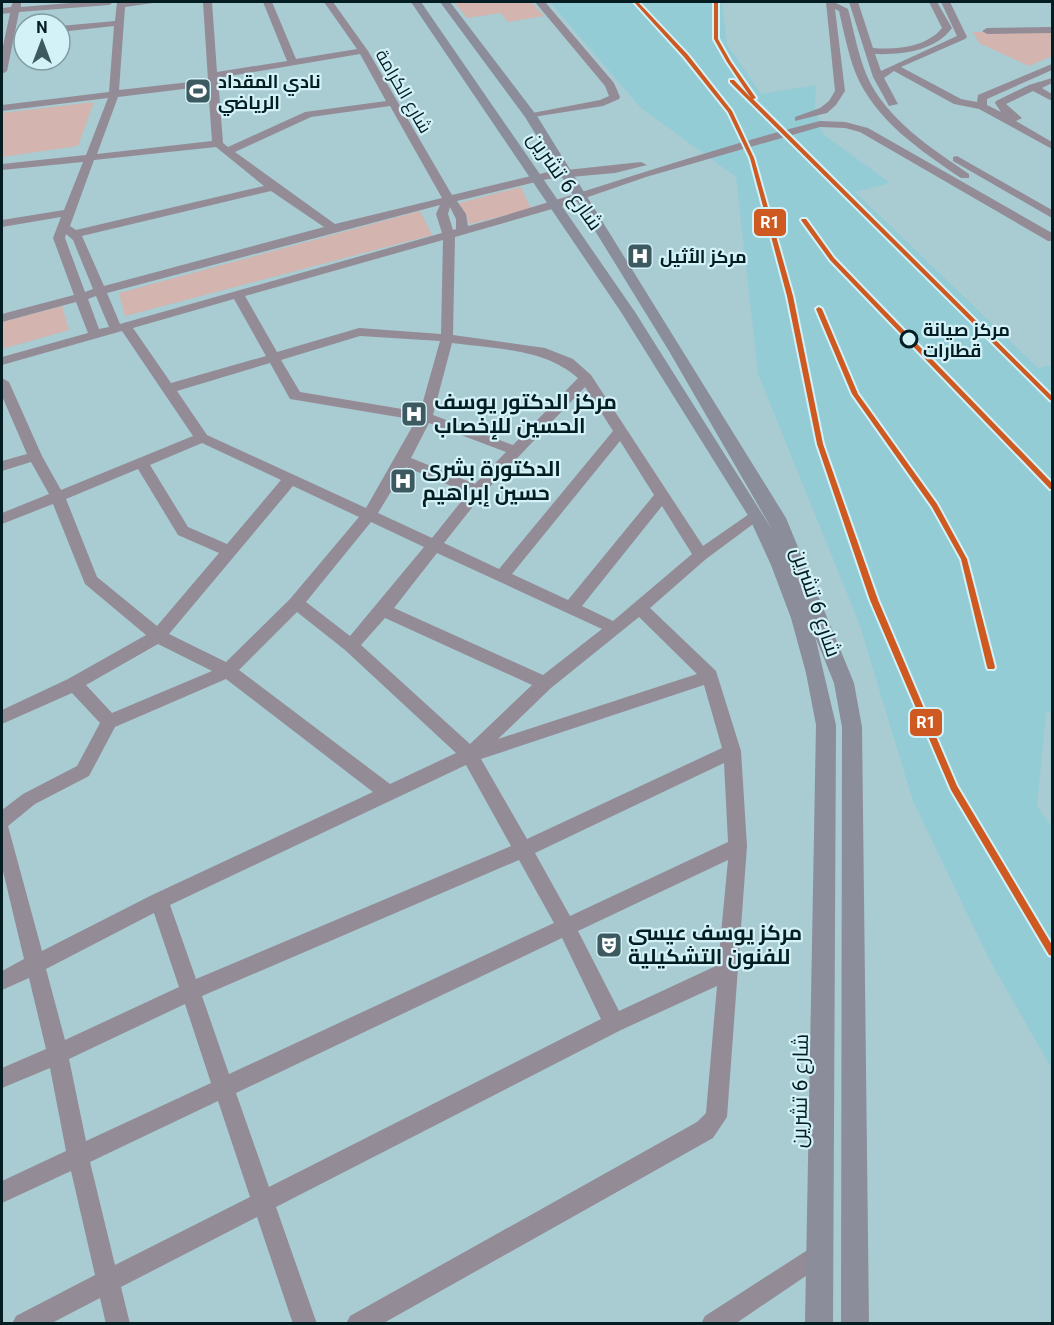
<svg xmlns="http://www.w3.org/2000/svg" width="1054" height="1325" font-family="Roboto,Cairo,sans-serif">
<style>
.built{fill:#94ccd6}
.green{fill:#d3b4af}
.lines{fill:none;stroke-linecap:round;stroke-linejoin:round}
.minor{fill:#938c97;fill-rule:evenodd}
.major{fill:#8b8d9b;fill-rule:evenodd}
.rail-1-casing{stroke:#d3f2f8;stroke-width:4}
.rail-1{fill:#ce5a22;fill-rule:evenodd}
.stop-dot{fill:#d3f2f8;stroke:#031d22;stroke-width:3}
.labels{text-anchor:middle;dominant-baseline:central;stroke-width:4.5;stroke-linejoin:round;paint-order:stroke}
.far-poi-label{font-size:18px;font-weight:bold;fill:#031d22;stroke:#d3f2f8;text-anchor:start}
.far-street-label{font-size:18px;fill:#031d22;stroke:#d3f2f8}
.far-stop-label{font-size:18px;font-weight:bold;fill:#031d22;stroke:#d3f2f8;text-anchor:start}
.street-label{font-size:21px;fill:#031d22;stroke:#d3f2f8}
.poi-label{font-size:21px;font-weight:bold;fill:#031d22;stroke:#d3f2f8;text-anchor:start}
.line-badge{stroke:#d3f2f8;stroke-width:2}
.badge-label{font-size:16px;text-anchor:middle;font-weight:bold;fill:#fff}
</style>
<rect width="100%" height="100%" fill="#a9cbd2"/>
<path class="built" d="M550,2H722L727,44L761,94L816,85L815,108L823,134L890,183L855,192L1038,368L1052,365V710L1046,713L1037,806L1052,827V1069L989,959L913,801L859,623L758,374L736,177L641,108Z"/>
<path class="green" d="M454,2H531L544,16L508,22L501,13L467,18Z
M973,32H1052V56L1029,66L979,43Z
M94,102L78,146L2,157V113Z
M521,187L531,209L470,224L459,203Z
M420,211L432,235L125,316L119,293Z
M62,306L69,330L2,349V322Z"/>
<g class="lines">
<path class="minor" d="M13,2H21V7L82,2H114L109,5L19,12L7,71L2,74V51L10,13L2,14V8L11,7Z
M117,2H160L125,7L119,90L208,80L203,2H212L217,72L287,61L263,2H272L296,59L357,49L324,2H333L368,51L452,195L548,172L641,162L647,165L615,173L548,179L457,201L466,214L468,226C586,193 701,151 820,121L845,122L868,128L1052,233V241H1048L860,132L845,128L820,127L646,177L559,207L455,237L453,335L545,348L573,359L591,375L703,546L752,512L757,511L764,516L706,559L650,608L716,671L741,751L747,846L727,1117L713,1138L382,1324H346L350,1316L697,1122L706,1113L717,986L621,1030L276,1207L317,1324H293L257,1217L121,1287L130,1324H106L100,1298L50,1324H12L16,1316L95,1275L71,1171L2,1203V1181L66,1151L50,1068L2,1088V1068L46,1049L29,978L2,990V971L24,959L2,867V810L23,794L77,766L100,723L72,693L2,724V710L68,679L146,635L85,584L53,504L2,524V513L49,494L31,462L2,471V461L27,454L2,396V378L9,382L42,456L61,490L193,436L122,331L2,365V357L88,333L76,302L2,322V314L74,295L53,238L61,217L2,227V220L64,210L83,162L2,170V164L86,155L108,98L2,111V105L109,92L114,26L60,32V26L115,21ZM360,54L386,101L305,112L228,147L223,143L218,78ZM208,86L212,141L97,154L118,97ZM390,106L442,198L335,224L235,152L311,117ZM216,147L264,186L76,230L70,226L94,160ZM271,191L324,227L104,286L82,236ZM440,205L436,214L442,233L120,324L107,293ZM450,207L456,219V229L453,230L448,214ZM66,234L73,240L93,289L85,292L65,238ZM443,240L441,334L359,328L277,352L245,296ZM96,296L109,327L99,329L88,299ZM234,299L266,356L171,383L133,328ZM360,336L440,341L420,412L300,392L281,360ZM452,343C496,349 544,348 578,378L513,445L433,415ZM270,363L290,399L416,420L366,508L207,435L177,391ZM585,387L613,431L499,569L444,543L482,495ZM429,423L506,452L475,484L411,458ZM620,441L654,495L568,600L512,574ZM202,443L281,480L227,544L188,527L150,465ZM406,467L468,493L432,538L378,513ZM138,469L178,535L219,553L157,626L97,577L66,499ZM293,486L359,517L290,599L226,662L169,634ZM662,506L692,554L613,621L582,606ZM371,522L424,547L350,636L306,602ZM437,553L602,629L543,675L394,608ZM297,612L345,650L456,753L390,784L239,670ZM639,617L697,674L498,739L551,688ZM385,618L532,685L470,744L361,645ZM158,644L212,671L112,713L86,685ZM226,679L373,792L152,895L42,951L8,826L35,804L89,776L115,727ZM704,685L722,748L527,839L481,759ZM724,763L728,842L570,916L535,853ZM466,765L511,846L196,979L170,905ZM519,860L554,923L229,1074L202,996ZM728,860L718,965L619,1011L578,931ZM154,913L179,987L65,1040L46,969ZM562,938L601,1019L269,1187L236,1093ZM185,1004L211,1083L86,1141L69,1059ZM218,1101L250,1197L115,1265L90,1162Z
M535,2H545L614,83L620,97L619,99L603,106L527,118V114L600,100L609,96L605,86Z
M826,2H834L848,9C854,31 858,55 867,76C886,119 931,148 969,174V178H961C921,151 875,120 856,74C848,54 844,32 839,11L835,9L845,91L836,105L827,113L795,121V117L820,108L829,101L835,91Z
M849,2H858L873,48C896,50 927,47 942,28L929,2H937L952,28C935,51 902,55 875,54L881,71L957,36L941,2H950L967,37L965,39L901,67L961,99L977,102L978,95L1052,64V70L987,99V105L1001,112L995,103L996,101L1029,85L1052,78V83L1042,88L1052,94V101L1033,91L1006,104L1022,118L1016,121L1052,142V149L979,109L954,104L894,71L884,78L898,104L889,106L873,77Z
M1052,27V33L987,34L982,31L987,28Z
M957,156L1052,210V218L953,161V157Z
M820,1242L828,1245L831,1253L828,1261L735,1324H701L705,1316Z"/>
<path class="major" d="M411,2H421L635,312L773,531L669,351L525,117L440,2H450L537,116L786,518L854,683L862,727L869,1324H841L842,727L834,683L815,636L836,725L833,1324H805L816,725L806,673L791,618L771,565L749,517L621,312Z"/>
<defs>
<path id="rail-1" d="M634,2H638L688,55L732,111L754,158L793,296L823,444L878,600L957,786L1052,945V956L1049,955L951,790L870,600L817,444L787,296L750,158L728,112L684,57Z
M714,2H718V39L731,62L756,98L753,99L1052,396V401L1050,400L730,82V80H734L751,98L727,62L714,39Z
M802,219H806L834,258L1052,483V489H1050L830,260L801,220Z
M819,307L822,309L858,394L937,504L967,559L995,667L994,669H988L987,667L961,559L932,507L852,394L816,309Z"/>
</defs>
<use href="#rail-1" class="rail-1-casing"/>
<use href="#rail-1" class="rail-1"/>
</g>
<defs>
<symbol id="stadium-square" viewBox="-11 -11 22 22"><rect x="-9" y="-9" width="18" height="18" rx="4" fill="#3d5a60" stroke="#d3f2f8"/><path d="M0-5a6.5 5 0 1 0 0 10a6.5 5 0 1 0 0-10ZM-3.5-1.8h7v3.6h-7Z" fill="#fff"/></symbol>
<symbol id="hospital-square" viewBox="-11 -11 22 22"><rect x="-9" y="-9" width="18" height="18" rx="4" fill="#3d5a60" stroke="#d3f2f8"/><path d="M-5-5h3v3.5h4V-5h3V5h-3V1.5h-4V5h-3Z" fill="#fff"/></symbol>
<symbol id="theatre-square" viewBox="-11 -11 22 22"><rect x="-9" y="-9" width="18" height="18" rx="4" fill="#3d5a60" stroke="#d3f2f8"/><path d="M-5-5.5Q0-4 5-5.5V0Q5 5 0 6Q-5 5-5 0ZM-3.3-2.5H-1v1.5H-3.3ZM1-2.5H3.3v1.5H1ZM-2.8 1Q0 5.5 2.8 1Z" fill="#fff"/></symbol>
</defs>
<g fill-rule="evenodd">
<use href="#stadium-square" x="183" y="76" width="30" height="30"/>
<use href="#hospital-square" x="625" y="241" width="30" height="30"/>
<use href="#hospital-square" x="399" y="399" width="30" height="30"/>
<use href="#hospital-square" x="388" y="466" width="30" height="30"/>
<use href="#theatre-square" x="594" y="930" width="30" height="30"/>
</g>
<circle class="stop-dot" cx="909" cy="339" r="8"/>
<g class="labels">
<g class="far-poi-label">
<text x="218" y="81">نادي المقداد<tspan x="218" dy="21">الرياضي</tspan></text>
<text x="660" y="256">مركز الأثيل</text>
</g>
<g class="far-street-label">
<text transform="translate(404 91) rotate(60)">شارع الكرامة</text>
</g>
<g class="far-stop-label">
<text x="923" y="329">مركز صيانة<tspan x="923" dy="21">قطارات</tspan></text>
</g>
<g class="street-label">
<text transform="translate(565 181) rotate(55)">شارع 6 تشرين</text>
<text transform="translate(816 602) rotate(71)">شارع 6 تشرين</text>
<text transform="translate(800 1091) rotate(-89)">شارع 6 تشرين</text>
</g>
<g class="poi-label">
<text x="434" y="402">مركز الدكتور يوسف<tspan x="434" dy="24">الحسين للإخصاب</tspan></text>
<text x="422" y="469">الدكتورة بشرى<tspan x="422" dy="24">حسين إبراهيم</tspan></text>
<text x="628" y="933">مركز يوسف عيسى<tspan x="628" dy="24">للفنون التشكيلية</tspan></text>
</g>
</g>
<g class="line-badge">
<rect x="753" y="208" width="34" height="29" rx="6" fill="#ce5a22"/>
<rect x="909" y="708" width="34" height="29" rx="6" fill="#ce5a22"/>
</g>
<g class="badge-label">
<text x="770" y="228">R1</text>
<text x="926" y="728">R1</text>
</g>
<rect width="1054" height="1325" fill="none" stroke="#031d22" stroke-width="6"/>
<g transform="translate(42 42)"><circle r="28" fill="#d3f2f8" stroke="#809da2" stroke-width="1.5"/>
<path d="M0-4.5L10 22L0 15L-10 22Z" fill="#3d5a60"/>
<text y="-9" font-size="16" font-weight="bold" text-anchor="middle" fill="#031d22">N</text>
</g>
</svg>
